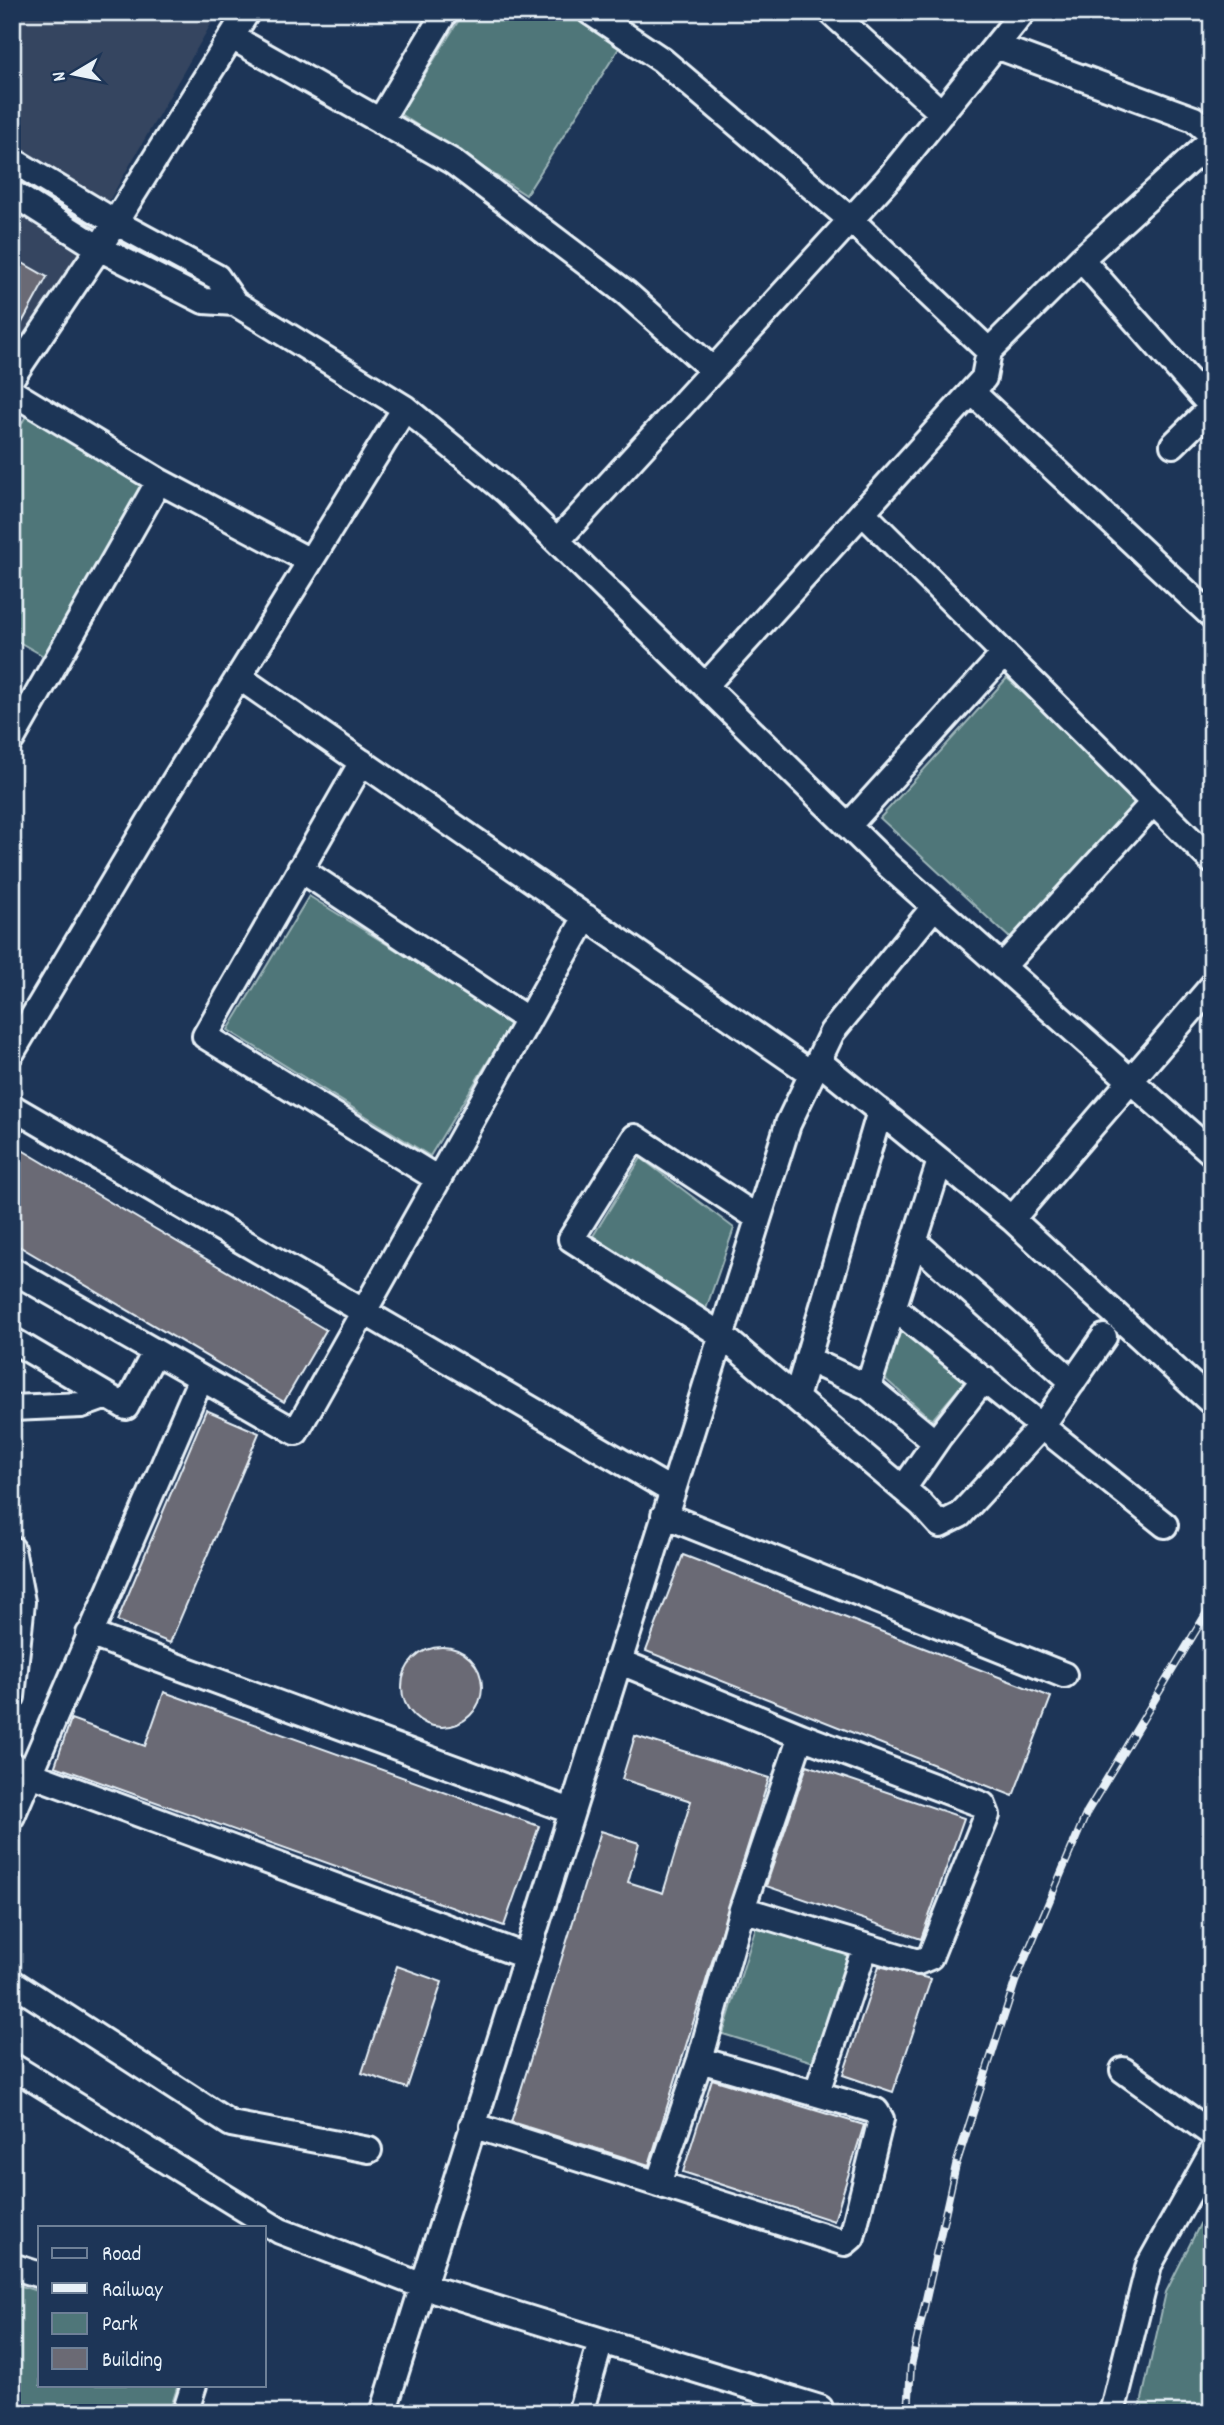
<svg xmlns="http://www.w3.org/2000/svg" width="1224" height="2425" font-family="Dekko,sans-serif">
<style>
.built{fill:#344560}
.green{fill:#4f7679;stroke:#9cb4b8;stroke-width:2}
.building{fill:#6b6a74;stroke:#e8f1f8;stroke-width:2}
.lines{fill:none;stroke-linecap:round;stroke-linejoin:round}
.minor-casing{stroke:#e8f1f8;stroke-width:30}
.minor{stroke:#1d3557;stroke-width:24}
.rail-casing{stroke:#e8f1f8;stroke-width:8}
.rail{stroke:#1d3557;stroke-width:5;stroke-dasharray:16;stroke-linecap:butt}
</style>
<rect width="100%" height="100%" fill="#1d3557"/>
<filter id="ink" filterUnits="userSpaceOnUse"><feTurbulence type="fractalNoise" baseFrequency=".0143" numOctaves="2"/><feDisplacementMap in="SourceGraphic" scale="14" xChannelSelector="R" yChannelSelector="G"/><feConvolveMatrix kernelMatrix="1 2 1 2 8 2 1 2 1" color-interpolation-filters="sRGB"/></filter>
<g filter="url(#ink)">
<path class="built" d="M12,12H218L12,369Z"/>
<path class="green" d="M464,12H571L621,45L526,195L400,114Z
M30,409L150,479L47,658L12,638V440Z
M1007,678L1140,800L1012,940L880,818Z
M309,896L512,1022L430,1156L228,1030Z
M641,1158L734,1228L706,1309L593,1236Z
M903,1325L965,1381L932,1420L883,1377Z
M758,1920L855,1951L820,2064L723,2034Z
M1212,2200V2413H1139L1166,2292Z
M12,2283L40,2292V2385H178L169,2413H12Z"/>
<path class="building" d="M12,257L47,277L12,341Z
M12,1144L326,1330L284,1402L12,1242Z
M206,1410L259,1433L170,1643L117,1621Z
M683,1555L1051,1697L1013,1796L646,1651Z
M402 1687a40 40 0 1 1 80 0a40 40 0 1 1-80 0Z
M164,1692L539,1826L504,1926L55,1766L71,1719L145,1746Z
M635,1736L769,1778L649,2165L511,2122L601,1831L639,1843L628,1882L663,1893L691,1801L622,1779Z
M807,1765L964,1818L921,1939L766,1886Z
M397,1966L442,1982L407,2088L362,2073Z
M879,1966L931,1979L893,2092L843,2075Z
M712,2079L864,2125L834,2221L683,2172Z"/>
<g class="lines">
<defs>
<path id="minor" d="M590,12L662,60L851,220L989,351
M831,12L942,113
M232,37L453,162L626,293L713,370
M996,46L1194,119L1212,135
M380,121L445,12
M12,160L115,222L217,277L235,303L405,408L507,492L889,866L1212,1153
M12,193L99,248L204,301L235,303
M1081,259L1212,407
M12,377L99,248L247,12
M12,392L159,481L310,561
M972,392L1212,616
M1173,445L1212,407
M863,513L1212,861
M557,541L888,179L1023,12
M239,677L812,1074
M705,686L984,378L989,351L1081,259L1212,140
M12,739L159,481
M362,762L205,1036L438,1179
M848,826L1004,654
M300,869L528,1020
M1002,967L1153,803
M12,1052L152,817L405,408
M818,1061L1012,1219L1212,1403
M12,1107L672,1491
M758,1218L635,1137L571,1239L721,1335L921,1504L940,1525L960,1515L1042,1426L1104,1337
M1012,1219L1212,986
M915,1242L1073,1382
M12,1270L296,1432L586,917
M894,1308L1165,1525
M12,1340L126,1407L155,1352
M807,1359L868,1387L935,1442L984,1379
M868,1387L940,1161
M796,1398L880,1111
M12,1408L82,1405L107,1396
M903,1489L941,1434
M664,1515L1064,1675
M12,1549L22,1602L12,1697
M89,1634L571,1811
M618,1661L801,1736L983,1805L987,1815L930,1957L918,1962L742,1909
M12,1765L28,1773L525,1956
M12,1816L201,1378
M12,1982L231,2124L369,2150
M12,2066L280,2231L423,2286L820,2408
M1123,2070L1212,2134
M817,2092L865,1947
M472,2125L845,2243L852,2237L881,2119L876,2111L700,2060
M658,2184L700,2060L742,1909L801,1736
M12,2266L40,2275
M185,2413L194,2385
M383,2413L788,1124L832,1032L934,907
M580,2413L601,2341
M1112,2413L1149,2265L1212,2152"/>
</defs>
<use href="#minor" class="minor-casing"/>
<use href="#minor" class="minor"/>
<defs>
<path id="rail" d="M908,2413L911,2366L956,2165L1015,1982L1087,1812L1212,1604"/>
</defs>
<use href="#rail" class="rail-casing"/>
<use href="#rail" class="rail"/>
</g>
</g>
<rect width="1224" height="2425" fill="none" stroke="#1d3557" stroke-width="42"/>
<rect x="21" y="21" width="1182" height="2383" fill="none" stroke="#e8f1f8" stroke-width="2.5" filter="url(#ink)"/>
<rect x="38" y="2226" width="228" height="161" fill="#1d3557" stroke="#6e8097" stroke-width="2"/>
<rect x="52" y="2248" width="35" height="10" fill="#1d3557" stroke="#6e8097" stroke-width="2"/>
<text x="102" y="2260" font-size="21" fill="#e8f1f8">Road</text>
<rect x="52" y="2283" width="35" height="10" fill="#e8f1f8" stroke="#6e8097" stroke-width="2"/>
<text x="102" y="2296" font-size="21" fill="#e8f1f8">Railway</text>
<rect x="52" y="2313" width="35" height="21" fill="#4f7679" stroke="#6e8097" stroke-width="2"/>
<text x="102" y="2330" font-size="21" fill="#e8f1f8">Park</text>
<rect x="52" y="2348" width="35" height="21" fill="#6b6a74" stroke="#6e8097" stroke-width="2"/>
<text x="102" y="2366" font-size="21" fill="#e8f1f8">Building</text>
<g transform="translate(74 74) rotate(260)" stroke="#1d3557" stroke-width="5" paint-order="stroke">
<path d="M0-5L12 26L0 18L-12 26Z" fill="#e8f1f8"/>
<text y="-10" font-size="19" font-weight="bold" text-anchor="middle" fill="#e8f1f8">N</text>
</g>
</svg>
